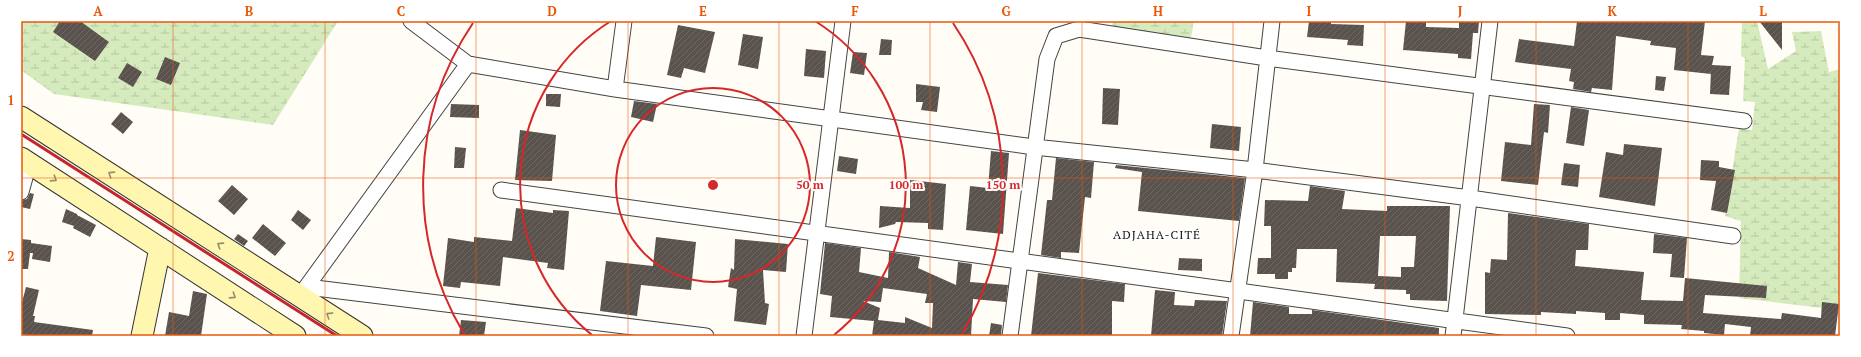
<svg xmlns="http://www.w3.org/2000/svg" width="1861" height="357" font-family="'PT Serif',serif">
<style>
.wetland{fill:url(#wetland-marsh)}
.building{fill:url(#building-hatch);fill-rule:evenodd}
.lines{fill:none;stroke-linecap:round;stroke-linejoin:round}
.street-casing{stroke:#444;stroke-width:17}
.secondary-casing{stroke:#333;stroke-width:23}
.street{stroke:#fff;stroke-width:15}
.secondary{stroke:#fff6b0;stroke-width:21}
.rail{stroke:#c4262e;stroke-width:3}
.oneway{stroke:#948f68}
.grid{fill:none;stroke:#e8590c;stroke-width:1;stroke-opacity:0.55}
.ring{fill:none;stroke:#d62828;stroke-width:2}
.labels{text-anchor:middle;dominant-baseline:central;stroke-width:4;stroke-linejoin:round;paint-order:stroke}
.neighbourhood-label{font-size:12px;letter-spacing:1px;fill:#111;stroke:#fff}
.centre{fill:#d62828;stroke:#fff;stroke-width:2}
.ring-label{font-size:12px;text-anchor:middle;font-weight:bold;fill:#d62828;stroke:#fff;stroke-width:4;stroke-linejoin:round;paint-order:stroke}
.neatline{fill:none;stroke:#e8590c;stroke-width:1.5}
.grid-label{font-size:13px;text-anchor:middle;font-weight:bold;fill:#e8590c}
</style>
<defs>
<pattern id="wetland-marsh" width="20" height="14" patternUnits="userSpaceOnUse"><rect width="20" height="14" fill="#d5ebbd"/><path d="M1 5h8M5 5V1M11 12h8M15 12V8" fill="none" stroke="#b6c8a1"/></pattern>
<pattern id="building-hatch" width="6" height="6" patternUnits="userSpaceOnUse"><rect width="6" height="6" fill="#5a524d"/><path d="M-1 1l2-2M0 6l6-6M5 7l2-2" fill="none" stroke="#6d6662"/></pattern>
</defs>
<rect width="100%" height="100%" fill="#fffdf5"/>
<path class="wetland" d="M21,21H338L273,125L54,94L21,70Z
M1113,21H1194L1190,43L1111,31Z
M1742,21H1757L1768,69L1796,51L1792,32L1821,31L1829,72L1840,69V310L1739,298L1741,221L1725,216L1739,128L1752,130L1755,102L1743,101L1745,58L1741,56Z"/>
<path class="building" d="M60,21H80L109,42L95,61L53,32Z
M1309,21H1331V24L1364,25L1363,46L1347,45L1348,40L1307,37Z
M1406,21H1426V27L1459,28V21H1479L1478,33H1473L1471,59L1458,58V54L1403,50Z
M1577,21H1705L1701,55L1714,56L1712,65L1731,66L1729,95L1710,94L1711,70V74L1674,70L1676,48L1650,45L1651,41L1616,36L1612,90L1592,88L1591,92L1573,89L1574,82L1569,81L1571,69L1515,62L1519,39L1574,46Z
M1759,21H1782V50Z
M678,25L715,32L705,73L684,68L681,78L667,75Z
M743,34L763,37L758,69L738,65Z
M881,39L892,40L891,55H879Z
M806,49L826,51L824,78L804,76Z
M853,52L867,53L864,75L850,73Z
M165,57L180,63L171,85L156,79Z
M127,63L142,72L133,87L118,78Z
M1656,76L1666,77L1664,91L1655,90Z
M916,84L940,87L937,112L921,110L923,102H916Z
M1103,88L1120,89L1118,125L1102,124Z
M546,94H561L560,107L546,106Z
M634,101L657,104L653,122L631,117Z
M451,104L479,105V118L450,117Z
M1534,104L1550,105L1548,133L1544,132L1538,185L1501,181L1505,142L1531,145Z
M1571,107L1589,110L1584,146L1566,143Z
M121,112L133,122L123,134L111,124Z
M1212,124L1241,127L1239,151L1210,148Z
M520,130L556,135L552,181L515,180Z
M1624,144L1662,148L1655,206L1599,197L1606,152L1623,155Z
M455,147L466,148L464,168H454Z
M991,151L1009,153L1003,234L966,230L970,186L988,188Z
M839,156L858,159L856,174L837,171Z
M1056,158L1094,162L1091,198L1085,197L1079,253L1061,252V258L1041,255L1047,200H1052Z
M1701,160L1719,161V167L1735,170L1727,213L1711,210L1716,181L1700,180Z
M1564,163L1580,165L1578,187L1561,185Z
M1116,165L1245,178L1239,221L1138,211L1142,172L1115,168Z
M910,180L946,184L943,230L928,229V223L896,222L895,224L879,228L880,206L910,208Z
M232,185L248,199L234,215L218,201Z
M1310,186L1345,191L1342,209L1387,211V206H1450L1447,301L1410,300V294H1406V290L1374,289L1375,284L1336,282L1337,249H1297L1296,268H1292V272H1288V279H1275V274H1257L1258,258H1271V226H1264L1265,200L1308,201ZM1380,236H1416L1414,267H1401V277L1378,276Z
M30,193L34,194L30,209L21,207V201L27,199Z
M516,208L553,213V210L569,211L564,270L547,268L548,263L503,257L500,286L461,282L460,288L443,286L448,238L474,242V237L512,241Z
M66,209L77,214V215L96,225L90,237L73,228L74,226L62,222Z
M298,210L311,220L303,230L291,220Z
M1508,213L1589,224L1588,250H1576L1575,266L1644,272L1641,300L1683,301L1685,278L1767,286L1766,298L1705,295L1703,313L1781,319L1782,313L1821,318L1822,302L1839,304L1835,336H1750L1751,327L1725,324L1724,335L1704,333V331L1681,329L1682,325L1644,324V315L1620,313V320H1605V313L1576,311V314L1541,312V315L1485,314V272L1490,273L1491,259L1507,260Z
M263,224L286,243L275,256L252,238Z
M238,234L248,241L244,246L234,239Z
M1654,234L1687,238L1684,278L1670,277L1672,254L1653,253Z
M656,237L696,242L691,290L641,285L637,316L600,311L606,261L653,266Z
M21,239L31,240V243L52,246L50,262L32,259L33,253H30L28,269H21Z
M735,239L788,244L786,272L763,270L765,303L769,304L766,325L734,321L737,289L728,287L731,268L734,270Z
M825,243L861,248L859,272L888,278L889,252L920,257L918,268L956,285L958,262L972,264L970,282L1008,285L1006,302L973,299L971,336H872L874,321L830,317L832,296L820,294ZM883,288L927,294L925,303H933L932,328L905,317V323L878,320L880,308L863,301L881,302Z
M1179,258L1202,259V271L1178,270Z
M1038,273L1125,284L1124,302L1112,301V336H1031Z
M26,287L39,290L33,316H35L34,322L93,330L92,336H32L21,334V306Z
M1155,290L1175,292L1174,305L1194,306L1195,300L1227,301L1222,336H1151Z
M193,291L207,294L201,336H165L169,312L189,316Z
M1253,302L1289,307V314H1312V310L1439,328V336H1250Z
M461,320L486,322L484,336H459Z
M991,323L1002,325L1001,336H989Z"/>
<g class="lines">
<defs>
<path id="street" d="M411,21L468,64L615,89L1034,147L1255,170L1470,198L1733,236
M615,89L624,21
M501,190L1567,336
M21,192L29,163
M307,287L706,336
M302,293L468,64
M804,336L843,21
M1010,336L1047,59L1056,36L1079,29L1267,58L1744,121
M1231,336L1255,170L1272,21
M1453,336L1490,21"/>
<path id="secondary" d="M21,117L362,336
M21,158L295,336
M142,336L160,248"/>
</defs>
<use href="#street" class="street-casing"/>
<use href="#secondary" class="secondary-casing"/>
<use href="#street" class="street"/>
<use href="#secondary" class="secondary"/>
<path class="rail" d="M21,134L337,336"/>
</g>
<defs><path id="oneway-chevron" d="M-2-3.5L2.5 0L-2 3.5" fill="none" stroke-width="1.6" stroke-linecap="round" stroke-linejoin="round"/></defs>
<g class="oneway">
<use href="#oneway-chevron" transform="translate(111 174) rotate(-147)"/>
<use href="#oneway-chevron" transform="translate(54 179) rotate(33)"/>
<use href="#oneway-chevron" transform="translate(220 245) rotate(-147)"/>
<use href="#oneway-chevron" transform="translate(233 296) rotate(33)"/>
<use href="#oneway-chevron" transform="translate(329 315) rotate(-147)"/>
</g>
<path class="grid" d="M173,21V336M325,21V336M476,21V336M628,21V336M779,21V336M930,21V336M1082,21V336M1233,21V336M1385,21V336M1536,21V336M1688,21V336M21,178H1840"/>
<g class="ring">
<circle cx="713" cy="185" r="97"/>
<path d="M592 335A193 193 0 0 1 611 21M815 21A193 193 0 0 1 834 335"/>
<path d="M464 334A290 290 0 0 1 473 23M953 23A290 290 0 0 1 962 334"/>
</g>
<g class="labels">
<g class="neighbourhood-label">
<text x="1157" y="234">ADJAHA-CITÉ</text>
</g>
</g>
<circle cx="713" cy="185" r="6" class="centre"/>
<g class="ring-label">
<text x="810" y="189">50 m</text>
<text x="906" y="189">100 m</text>
<text x="1003" y="189">150 m</text>
</g>
<rect width="1861" height="357" fill="none" stroke="#ffffff" stroke-width="44"/>
<rect x="22" y="22" width="1817" height="313" class="neatline"/>
<g class="grid-label">
<text x="98" y="16">A</text>
<text x="249" y="16">B</text>
<text x="401" y="16">C</text>
<text x="552" y="16">D</text>
<text x="703" y="16">E</text>
<text x="855" y="16">F</text>
<text x="1006" y="16">G</text>
<text x="1158" y="16">H</text>
<text x="1309" y="16">I</text>
<text x="1460" y="16">J</text>
<text x="1612" y="16">K</text>
<text x="1763" y="16">L</text>
<text x="11" y="105">1</text>
<text x="11" y="261">2</text>
</g>
</svg>
